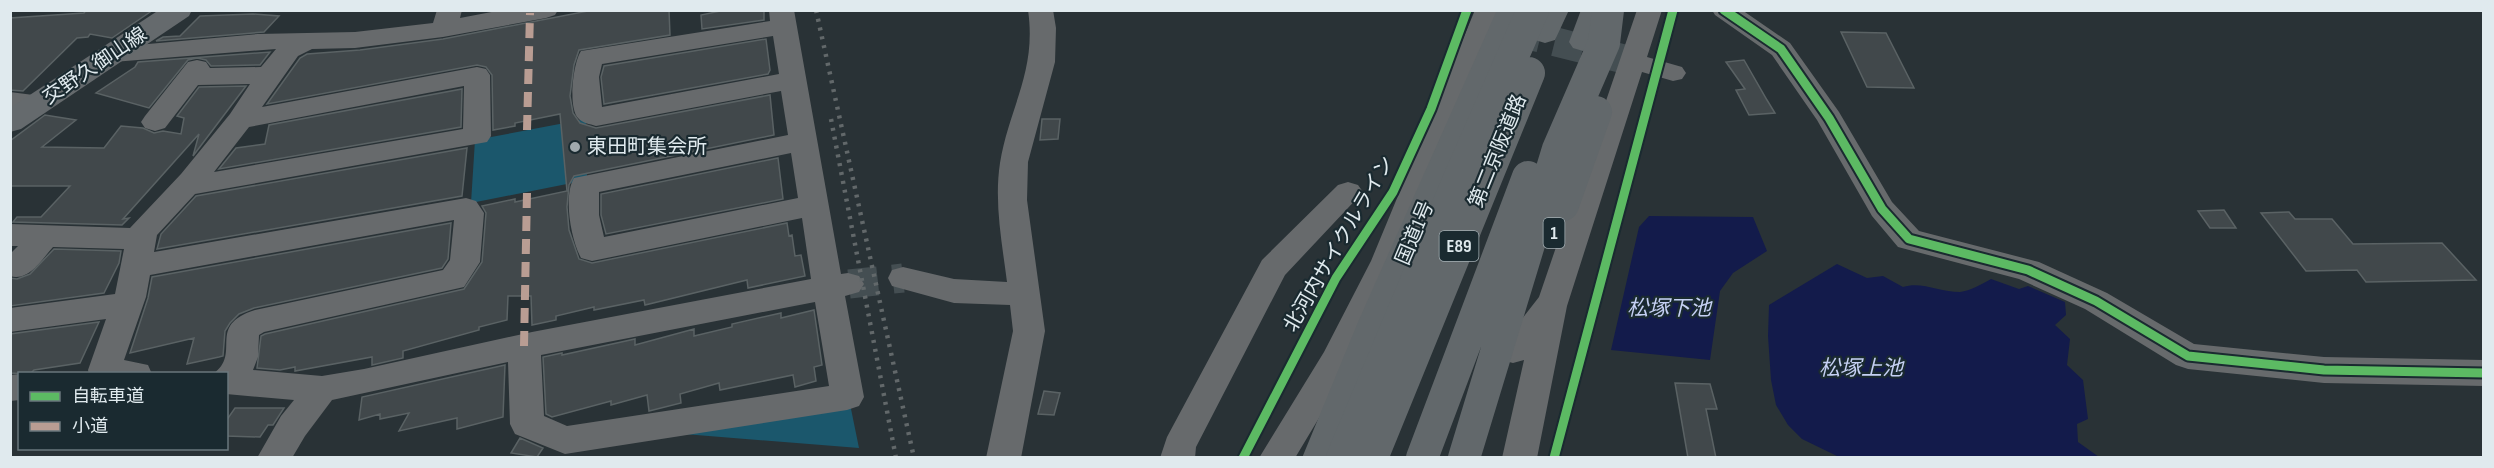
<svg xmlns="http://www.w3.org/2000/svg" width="2494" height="468" font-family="'Sofia Sans Condensed','Noto Sans JP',sans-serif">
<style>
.green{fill:#1b576c}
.water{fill:#131b4b}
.building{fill:#41484b;stroke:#5a6264;stroke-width:1.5}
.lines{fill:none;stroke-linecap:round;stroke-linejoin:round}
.minor-tunnel{stroke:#444e52;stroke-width:29;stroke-dasharray:29 15;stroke-linecap:butt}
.minor{fill:#676a6c;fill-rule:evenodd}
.major{fill:#656a6d;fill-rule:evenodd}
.highway{fill:#62686b;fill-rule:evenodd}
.rail{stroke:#62686a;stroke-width:4.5;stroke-dasharray:3 6;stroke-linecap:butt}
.highway-bridge{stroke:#62686b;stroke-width:32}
.quiet{stroke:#b99d93;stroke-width:8;stroke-dasharray:15 8;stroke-linecap:butt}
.cycleway-casing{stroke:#1a2a30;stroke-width:13}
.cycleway{stroke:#5cba63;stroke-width:9}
.poi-dot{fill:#a0aaae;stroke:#1a2a30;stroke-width:2}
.labels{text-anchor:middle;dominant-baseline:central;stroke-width:4.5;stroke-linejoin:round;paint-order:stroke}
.shield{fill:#1a2a30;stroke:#a5b0b5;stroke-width:1.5}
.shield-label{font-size:18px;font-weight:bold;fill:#e0eaee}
.street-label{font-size:20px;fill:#e0eaee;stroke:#1a2a30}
.poi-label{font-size:20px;fill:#e0eaee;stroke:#1a2a30;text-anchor:start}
.water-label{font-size:21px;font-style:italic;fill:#c5d0f3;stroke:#1a2a30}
</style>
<rect width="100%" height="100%" fill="#293236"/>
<path class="green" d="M586,119L587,180L471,203L475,140Z
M850,404L859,448L684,434Z"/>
<path class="water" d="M1649,216L1753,217L1767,251L1733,273L1720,291L1710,360L1611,350L1639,227Z
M1837,264L1867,278L1883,276L1903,287C1921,281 1940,292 1960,292C1970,291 1982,284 1991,279L2019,289L2028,286L2065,302L2066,315L2055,325L2070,339L2067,365L2083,380L2088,419L2077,424L2078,442L2099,457H1839L1802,439L1788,425L1776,405L1771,380L1768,336L1769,305Z"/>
<path class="building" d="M86,10H153L112,38L90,34L88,37L77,38L23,91L10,90V18L84,13Z
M593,10H669L670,35L579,50L574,65L570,96L573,113L580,123L596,128L770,95L774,135L574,176L569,185L567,207L569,230L579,259L592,263L787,223L789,236L792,235L795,256L801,255L805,276L748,288L747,280L645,305L644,300L594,310V307L556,316V320L532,325L531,296H508L507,320L479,327V330L403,351V358L372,365V357L295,371V367L280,370L257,368L261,336L265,334L464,289L482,262L486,213L482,206L515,199V202L567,191L560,114L515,123V126L493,130L492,75L486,67L477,65L267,104L300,58L307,54L360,50L443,39Z
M725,10H764V20L702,29L701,15Z
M253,14L279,16L264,32L156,41L163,37L180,36L200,16Z
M1841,32L1886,33L1914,88L1867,87Z
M766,39L770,70L768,74L604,104L601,77L604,66Z
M270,52L260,65L211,66L206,60L197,58L188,60L149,108L96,93L135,67L138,62Z
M1744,60L1767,100L1775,113L1749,115L1736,90L1745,89L1726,62Z
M246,86L193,156L199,134L123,219L129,218L122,225L13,222L17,217H41L70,186H10V141L45,115L76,120L42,147L104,148L121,126L143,128L154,133L163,131L181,134L184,118L177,116L199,87Z
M462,89L461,127L219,169L236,148L265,144L269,125Z
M1042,119H1060L1058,139L1040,140Z
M467,148L462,196L157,249L161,234L196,196Z
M778,158L783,199L606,234L601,215V194Z
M2224,210L2236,228H2210L2198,211Z
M2289,212L2295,219H2332L2353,244L2442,243L2476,280L2366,282L2357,270L2306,271L2261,213Z
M451,223L448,259L442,268L254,308L239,314L230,323L225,331L223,356L219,357L187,364L194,338L130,353L148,298L152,277Z
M54,249L121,251L119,263L104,293L10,306V278L17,279L30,274Z
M814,310L822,365L814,367L816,381L795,387L793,375L720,390L719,383L680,394L681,403L649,411L647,395L611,405V401L552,417L546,414L543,357L562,353V355L635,339V345L694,329V336L732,327V324L781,313V318Z
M99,322L80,363L34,370L30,374L10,373V334Z
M505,365L503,417L457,429V418L399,431L409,413L380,419V414L359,420L362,397Z
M1675,383L1710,384L1717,409H1706L1716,458H1688Z
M1044,391L1060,393L1054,415L1038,414Z
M235,408H284L273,425H268L260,437L226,436V421Z
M520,438L543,448L537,457L511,453Z"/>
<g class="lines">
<path class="minor-tunnel" d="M1512,31L1632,61
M849,284L903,278"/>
<path class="minor" d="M437,10H462L460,18L502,10H558L555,15L546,18L443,37L355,48L312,49L298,56L262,107L477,67L486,69L490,75L491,136L487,142L195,194L157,235L154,252L466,198L476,201L484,213L480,262L464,287L264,332L259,335L258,357L253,370L322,376L364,369L532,332L811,279L802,218L592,261L581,258C571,240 563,196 574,178L788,135L781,91L596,126C590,124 582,123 578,118C568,108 573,63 581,51L770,21L769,10H794L841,274L848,273L859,276L864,284L859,292L845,296L864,397L859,406L847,410L565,454L515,434L510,424L508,362L332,400L305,436L292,458H257L281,416L294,400L226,394V374H213C243,353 205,326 255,310L443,270L450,260L454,220L150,275L146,297L124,360L148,365L152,374H89L88,370L106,319L10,332V308L115,294L124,249L53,247C42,259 29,282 10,276V254L18,246H10V224L130,228L181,174L230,114L250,84L198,85L165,128L155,131L145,128L141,122L145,116L188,62L197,60L206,62L210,68L261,67L276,49L113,62L104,60L100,54L104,48L258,34L355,32L433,23ZM773,36L779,74L602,107L599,77L602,64ZM464,86L463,129L214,172L249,127ZM791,153L798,198L604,237L599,215V192ZM815,302L829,386L567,426L544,416L541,355Z
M1028,10H1053L1056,28L1055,62L1028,162L1027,200L1045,331L1021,458H986L1013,331L1010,305L954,303L892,286L888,278L892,270L903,267L954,279L1007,282C1002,243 994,202 1000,163C1009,107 1037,72 1028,10Z
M1475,10H1500L1401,261L1349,368L1295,458H1259L1324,352L1371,261Z
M1637,10H1662L1647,57L1682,67L1686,73L1682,79L1673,81L1642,72L1567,306L1537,458H1502L1524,360L1513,363L1501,360L1497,351L1539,297Z
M1712,10H1742L1790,43L1839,112L1892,202L1919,231L2039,262L2107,293L2194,344L2324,357L2484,360V386L2324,383L2188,369L2176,365L2085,309L2019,279L1898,247L1872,216L1817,120L1772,55L1715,15Z
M10,92L49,97L53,103L49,109L39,112L10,110Z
M1348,182L1358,185L1363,192L1285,275L1196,447L1195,458H1160L1167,437L1262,260L1338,185Z
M20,374V400L10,401V375Z"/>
<path class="major" d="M159,10H192L189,16L21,129L10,132V108Z"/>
<path class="highway" d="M1497,10H1525L1394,322L1340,458H1302L1358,322Z
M1541,10H1569L1555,40L1545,43L1535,40L1531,34Z
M1581,10H1609L1593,48L1583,51L1573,48L1569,42Z"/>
<path class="rail" d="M816,10L914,458
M831,119L896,458"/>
<path class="highway-bridge" d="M1563,205L1596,112
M1342,458L1456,186L1533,10
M1372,458L1529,73
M1422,458L1528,177
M1464,458L1558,149L1604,43L1608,10"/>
<path class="quiet" d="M527,130L530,13
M524,346L527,192"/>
<defs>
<path id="cycleway" d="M1724,10L1781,49L1829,118L1882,209L1909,239L2028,270L2096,301L2188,356L2324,370L2484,373
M1243,458L1336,278L1393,192L1431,109L1467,10
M1554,458L1673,10"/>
</defs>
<use href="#cycleway" class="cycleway-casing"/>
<use href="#cycleway" class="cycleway"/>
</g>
<circle class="poi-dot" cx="575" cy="147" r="6"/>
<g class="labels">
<g class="shield">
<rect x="1543.5" y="218" width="21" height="30" rx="4.5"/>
<rect x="1439.5" y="231" width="39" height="30" rx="4.5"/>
</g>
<g class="shield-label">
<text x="1554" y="233">1</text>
<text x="1459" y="246">E89</text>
</g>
<g class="street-label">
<text transform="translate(95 66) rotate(-34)">交野久御山線</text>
<text transform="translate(1498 151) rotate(-68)">第二京阪道路</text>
<text transform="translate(1415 233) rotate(-67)">国道1号</text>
<text transform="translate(1339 244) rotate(-60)">北河内サイクルライン</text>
</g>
<g class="poi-label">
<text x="587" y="147">東田町集会所</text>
</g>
<g class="water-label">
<text x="1669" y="308">松塚下池</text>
<text x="1861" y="368">松塚上池</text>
</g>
</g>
<rect width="2494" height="468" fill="none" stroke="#e0eaee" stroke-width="24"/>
<rect x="18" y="372" width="210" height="78" fill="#1a2a30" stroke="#69777c" stroke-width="1.5"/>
<rect x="30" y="392" width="30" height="9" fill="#5cba63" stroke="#69777c" stroke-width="1.5"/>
<text x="72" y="402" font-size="18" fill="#e0eaee">自転車道</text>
<rect x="30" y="422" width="30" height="9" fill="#b99d93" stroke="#69777c" stroke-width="1.5"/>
<text x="72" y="432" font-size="18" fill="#e0eaee">小道</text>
</svg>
